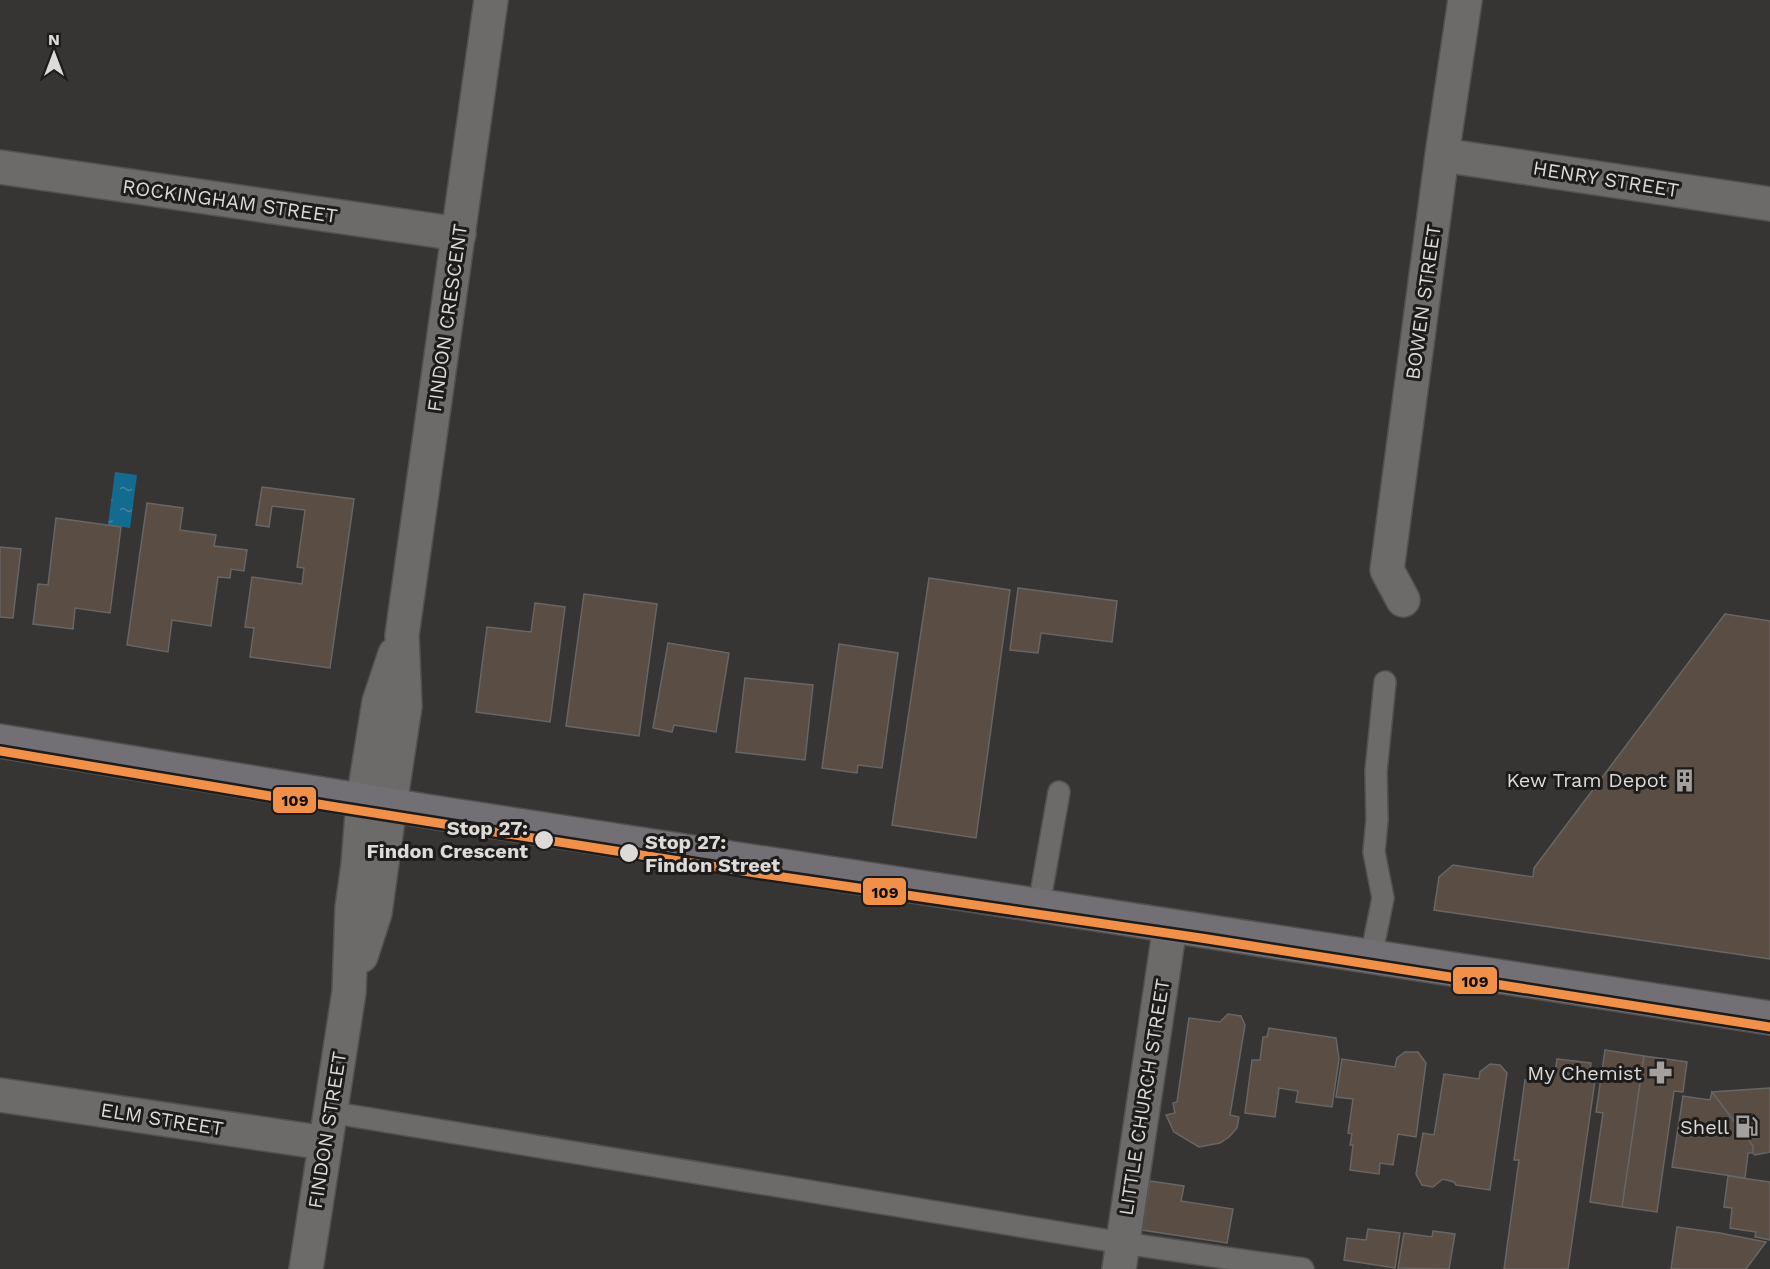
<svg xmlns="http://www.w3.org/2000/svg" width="1770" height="1269" font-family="'Work Sans',sans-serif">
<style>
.water{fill:url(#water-ripples)}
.building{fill:#594d44;stroke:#686664;stroke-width:1.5}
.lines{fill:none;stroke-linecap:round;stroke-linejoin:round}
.lane-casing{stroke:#545251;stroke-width:24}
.street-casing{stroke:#545251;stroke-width:36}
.secondary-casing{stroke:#545251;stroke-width:36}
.primary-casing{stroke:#545251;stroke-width:36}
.lane{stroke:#6d6b69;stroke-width:21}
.street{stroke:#6d6b69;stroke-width:33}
.secondary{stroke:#6d6b69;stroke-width:33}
.primary{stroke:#727075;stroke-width:33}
.tram{stroke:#716f6e;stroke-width:1.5}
.tram-1-casing{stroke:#1e1c1b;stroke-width:14}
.tram-1{stroke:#f19048;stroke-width:9}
.stop-dot{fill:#dddad8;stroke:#1e1c1b;stroke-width:2}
.labels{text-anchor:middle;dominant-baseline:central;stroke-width:6;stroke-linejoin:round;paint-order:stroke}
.street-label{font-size:20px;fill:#dddad8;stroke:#1e1c1b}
.poi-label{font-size:20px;fill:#dddad8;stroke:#1e1c1b;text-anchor:end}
.stop-label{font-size:20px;font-weight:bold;fill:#dddad8;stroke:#1e1c1b;text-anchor:end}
.line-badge{stroke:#1e1c1b;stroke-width:2}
.pale-badge-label{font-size:16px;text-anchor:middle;font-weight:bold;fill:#111}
</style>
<defs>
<pattern id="water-ripples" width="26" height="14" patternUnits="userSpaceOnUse" patternTransform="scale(1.5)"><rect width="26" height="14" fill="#146b90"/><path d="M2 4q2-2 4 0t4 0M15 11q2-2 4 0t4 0" fill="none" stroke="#4186a4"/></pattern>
</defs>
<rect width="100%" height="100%" fill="#373533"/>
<path class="water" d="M115,472L137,475L130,528L108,525Z"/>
<path class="building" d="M262,487L354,499L330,668L250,657L254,628L245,627L252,577L302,584L304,568L297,567L305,510L272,506L269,527L256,525Z
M147,503L183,508L180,530L216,535L214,546L247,550L244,571L231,569L230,578L218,577L211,626L172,620L168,652L127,645Z
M56,518L121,527L110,613L75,608L73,629L33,624L38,584L48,585Z
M0,547L21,549L13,618L0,617Z
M929,578L1010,590L976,838L892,825Z
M1018,588L1117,601L1112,642L1041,633L1038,653L1010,650Z
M584,594L657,604L639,736L566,726Z
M535,603L565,607L550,722L476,712L487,627L531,632Z
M1725,614L1770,621V959L1434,910L1439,877L1453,865L1533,877L1534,868Z
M668,643L729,653L716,732L674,725L672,732L653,728Z
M839,644L898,653L882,768L858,765L857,773L822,768Z
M745,678L813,685L805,760L736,752Z
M1228,1014L1241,1016L1245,1025L1230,1115L1239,1117L1237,1128L1229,1137L1220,1143L1199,1147L1174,1132L1166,1115L1175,1113L1173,1103L1177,1102L1189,1018L1220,1022Z
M1269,1028L1336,1038L1339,1059L1332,1107L1296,1102L1298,1091L1279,1088L1275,1117L1245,1113L1252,1060H1260L1263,1037H1267Z
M1605,1050L1644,1056L1622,1207L1590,1202L1603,1113L1596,1112Z
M1405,1052H1418L1426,1063L1416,1137L1398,1134L1393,1165L1380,1163L1379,1174L1350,1170L1353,1145H1350L1352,1134L1348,1133L1353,1099L1336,1097L1342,1059L1395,1067L1397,1058Z
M1644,1056L1687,1062L1683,1092L1674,1091L1657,1212L1622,1207Z
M1557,1059L1591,1063L1590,1072L1596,1073L1568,1269H1504L1519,1160H1514L1525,1080L1536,1082L1537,1072L1555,1074Z
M1490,1064L1500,1065L1507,1073L1490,1190L1456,1185L1454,1182L1443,1179L1433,1187L1422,1185L1416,1174L1423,1133L1434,1135L1444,1074L1479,1079L1480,1072Z
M1770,1088V1152L1755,1155L1753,1153V1146L1712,1092Z
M1712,1092L1753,1146V1153H1748L1745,1178L1672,1167L1683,1096L1710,1100Z
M1728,1176L1770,1182V1240L1755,1237L1756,1232L1730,1228L1732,1208L1724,1207Z
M1150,1181L1184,1186L1181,1201L1233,1209L1227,1243L1142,1230Z
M1677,1227L1720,1233L1766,1242L1746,1269H1671Z
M1368,1229L1400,1233L1395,1268L1344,1260L1347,1238L1366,1240Z
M1433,1231L1455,1234L1449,1269L1398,1268L1404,1233L1432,1237Z"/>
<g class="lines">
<defs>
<path id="lane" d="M1039,905L1059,792
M1371,957L1383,898L1374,852L1377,820L1376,771L1385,682
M329,1112L1123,1243L1303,1269"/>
<path id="street" d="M1442,155L1770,204
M0,167L459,234
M1403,600L1387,570L1442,155L1465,0
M361,956L375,913L390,805
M0,1095L325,1143
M306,1269L349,992L352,908L358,865L363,801
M1119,1269L1170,926"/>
<path id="secondary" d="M363,801L379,702L395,654
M390,805L405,706L402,635L491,0"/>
<path id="primary" d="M0,741L432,812L1770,1018"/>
</defs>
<use href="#lane" class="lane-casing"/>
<use href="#street" class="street-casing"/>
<use href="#secondary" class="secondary-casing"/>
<use href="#primary" class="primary-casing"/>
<use href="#lane" class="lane"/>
<use href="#street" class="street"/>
<use href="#secondary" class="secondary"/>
<use href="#primary" class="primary"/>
<path class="tram" d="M762,874L878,873"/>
<defs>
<path id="tram-1" d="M0,751L330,806L762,874L1201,938L1770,1027"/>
</defs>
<use href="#tram-1" class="tram-1-casing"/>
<use href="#tram-1" class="tram-1"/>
</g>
<defs>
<symbol id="building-bare" viewBox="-9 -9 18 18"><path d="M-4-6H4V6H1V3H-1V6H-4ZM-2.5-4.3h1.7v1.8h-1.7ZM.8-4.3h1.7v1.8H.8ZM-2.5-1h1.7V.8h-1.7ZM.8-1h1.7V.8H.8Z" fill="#a3a09e" stroke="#1e1c1b" stroke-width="2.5" paint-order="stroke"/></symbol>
<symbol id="pharmacy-bare" viewBox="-9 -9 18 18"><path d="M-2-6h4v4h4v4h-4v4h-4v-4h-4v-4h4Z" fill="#a3a09e" stroke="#1e1c1b" stroke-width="2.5" paint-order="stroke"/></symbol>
<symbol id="fuel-bare" viewBox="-9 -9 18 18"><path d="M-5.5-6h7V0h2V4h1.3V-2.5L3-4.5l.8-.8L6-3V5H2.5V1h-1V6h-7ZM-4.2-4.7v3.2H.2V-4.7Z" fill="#a3a09e" stroke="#1e1c1b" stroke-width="2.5" paint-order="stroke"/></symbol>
</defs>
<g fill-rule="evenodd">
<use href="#building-bare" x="1668" y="764" width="33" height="33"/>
<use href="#pharmacy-bare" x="1644" y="1056" width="33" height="33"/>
<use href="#fuel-bare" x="1730" y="1110" width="33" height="33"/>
</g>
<g class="stop-dot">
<circle cx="544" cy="840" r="10"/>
<circle cx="629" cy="853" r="10"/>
</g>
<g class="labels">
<g class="street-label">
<text transform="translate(1606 179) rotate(9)">HENRY STREET</text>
<text transform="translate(230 201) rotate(8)">ROCKINGHAM STREET</text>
<text transform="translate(1423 302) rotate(-82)">BOWEN STREET</text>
<text transform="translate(447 318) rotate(-82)">FINDON CRESCENT</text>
<text transform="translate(1144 1097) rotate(-81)">LITTLE CHURCH STREET</text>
<text transform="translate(162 1119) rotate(9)">ELM STREET</text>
<text transform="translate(327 1130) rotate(-81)">FINDON STREET</text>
</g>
<g class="poi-label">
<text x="1667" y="780">Kew Tram Depot</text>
<text x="1642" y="1073">My Chemist</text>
<text x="1729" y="1127">Shell</text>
</g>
<g class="stop-label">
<text x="528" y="828">Stop 27:<tspan x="528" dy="23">Findon Crescent</tspan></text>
<text x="645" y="842" text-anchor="start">Stop 27:<tspan x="645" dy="23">Findon Street</tspan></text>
</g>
</g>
<g class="line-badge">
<rect x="272" y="786" width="45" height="28" rx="6" fill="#f19048"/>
<rect x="862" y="877" width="45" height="29" rx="6" fill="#f19048"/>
<rect x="1452" y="966" width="46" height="29" rx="6" fill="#f19048"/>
</g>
<g class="pale-badge-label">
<text x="295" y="806">109</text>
<text x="885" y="898">109</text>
<text x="1475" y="987">109</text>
</g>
<g transform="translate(54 54)" stroke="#1e1c1b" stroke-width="4.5" paint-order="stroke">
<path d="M0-4.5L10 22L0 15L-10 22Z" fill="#dddad8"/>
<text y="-9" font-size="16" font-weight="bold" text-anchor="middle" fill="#dddad8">N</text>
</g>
</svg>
